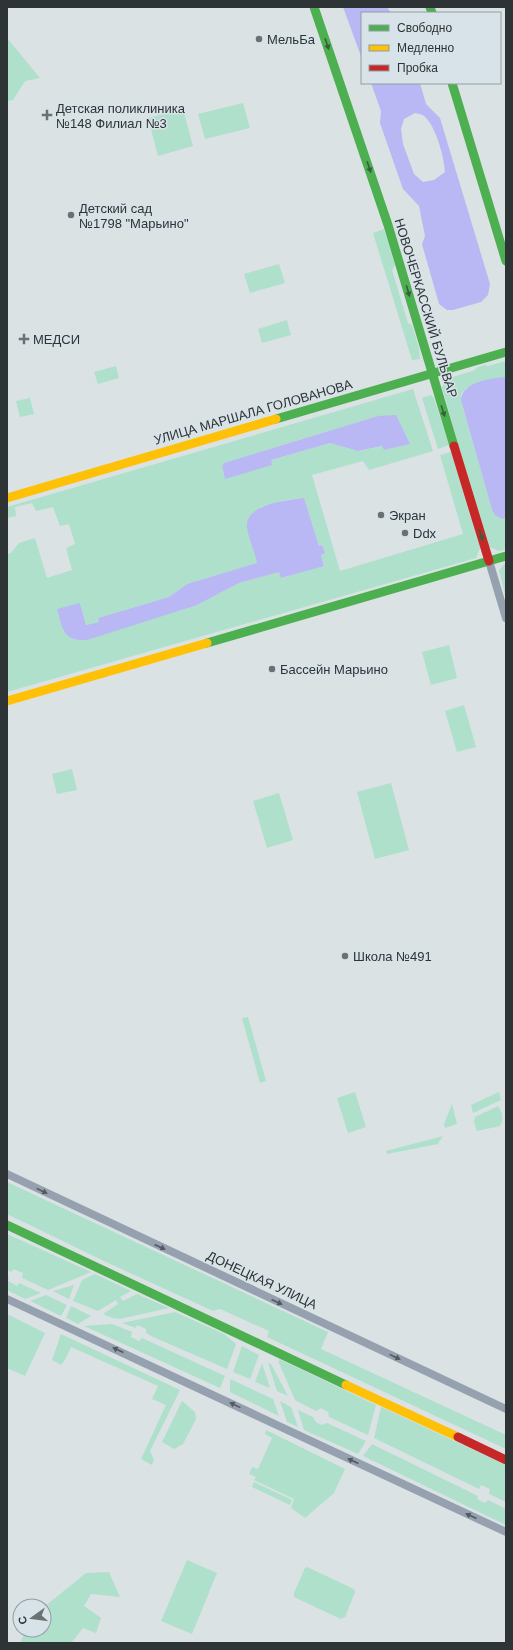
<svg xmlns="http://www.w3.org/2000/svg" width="513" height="1650" font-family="Arial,sans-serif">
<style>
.green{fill:#aee0cc;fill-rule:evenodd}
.water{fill:#b9b7f4;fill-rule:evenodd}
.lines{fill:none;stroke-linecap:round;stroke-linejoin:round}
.street{stroke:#96a1b0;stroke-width:8}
.fast{stroke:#4caf50;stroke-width:9}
.slow{stroke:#ffc107;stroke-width:9}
.jam{stroke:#c62828;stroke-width:9}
.oneway{fill:#385e3e}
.oneway2{fill:#525a60}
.poi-dot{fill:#6b7072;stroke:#d7e3e8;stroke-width:1.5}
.labels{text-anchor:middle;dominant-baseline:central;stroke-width:3;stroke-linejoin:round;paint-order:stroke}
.poi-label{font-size:13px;fill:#2e3335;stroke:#d7e3e8;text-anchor:start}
.street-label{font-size:13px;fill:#2e3335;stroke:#d7e3e8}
</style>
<rect width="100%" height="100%" fill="#dbe2e4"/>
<path class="green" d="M7,38L40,78L25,81L13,100L7,101Z
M243,103L250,128L205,139L198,114Z
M183,109L193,146L158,156L148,118Z
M384,229L395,265L392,270L408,323L412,325L419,348L420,359L412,360L373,233Z
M279,264L285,283L250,293L244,274Z
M287,320L291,335L262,343L258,329Z
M506,361V377L466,388L461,394V400L492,510L502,519L506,517V549L499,551L487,546L442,387L447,379L475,370L476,368L484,365L488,366Z
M116,366L119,378L98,384L94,372Z
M413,389L433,451L369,470L363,461L312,475L340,571L463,534L440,455L451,452L480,548L476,558L7,692V554L11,553L19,543L35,538L47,578L72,570L66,548L75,544L69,524L60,526L53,507L36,511L32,503L15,507L16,516L7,518V507ZM378,416L410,444L384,450L383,446L358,451L330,443L271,460L225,478L222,466L224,463ZM304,498L319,546L322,545L324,553L321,555L324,565L282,578L279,572L239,583L197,605L63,632L80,603L86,625L99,622L98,618L169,597L187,584L258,563L247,525L261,507L286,500Z
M431,395L434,398L449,445L438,449L422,398Z
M30,398L34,414L20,417L16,401Z
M504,564H506V598L499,570Z
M449,645L457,678L431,685L422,652Z
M464,705L476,747L457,752L445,711Z
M72,769L77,790L57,794L52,774Z
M391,783L409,850L375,859L357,792Z
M279,793L293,840L267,848L253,801Z
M248,1017L266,1081L260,1083L242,1018Z
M355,1092L366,1127L348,1133L337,1098Z
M499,1092L501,1100L473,1113L471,1105Z
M452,1104L457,1124L445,1128L444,1124Z
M498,1106C503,1113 504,1119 500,1126L477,1131L474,1122L475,1117Z
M443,1136L438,1144L387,1154L386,1151Z
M7,1182L328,1332L321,1349L506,1435V1449L267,1337L269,1331L220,1309L213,1311L106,1262L7,1214Z
M7,1234L91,1272L48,1290L22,1278L23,1273L13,1269L12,1272L7,1270Z
M95,1274L131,1291L120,1297L123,1301L137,1294L169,1308L120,1319L112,1318L103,1314L118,1304L116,1300L98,1311L73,1301L82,1280Z
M7,1276L9,1277L8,1281L17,1286L19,1283L41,1293L25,1299L7,1290Z
M74,1285L69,1299L53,1291Z
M46,1295L67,1305L61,1316L30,1301Z
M71,1306L91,1316L78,1324L66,1318Z
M175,1312L224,1334L236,1344L227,1369L153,1337L146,1333V1329L137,1325L136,1328L122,1323Z
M7,1314L45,1333L25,1376L7,1368Z
M112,1324L132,1332L131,1337L139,1341L142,1338L225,1376L220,1388L84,1326Z
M61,1334L180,1390L150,1451L154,1460L152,1465L141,1459L166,1405L152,1399L158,1386L71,1347L65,1360L61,1365L52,1360Z
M242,1346L259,1355L250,1379L233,1372Z
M279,1359L376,1405L368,1435L329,1417L328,1412L321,1408L316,1411L295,1400L279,1363Z
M262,1363L270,1388L255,1382Z
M268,1363L271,1364L288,1396L277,1391Z
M230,1379L273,1399L279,1416L230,1392Z
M182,1401L195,1412L196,1419L183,1444L174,1449L162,1442Z
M280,1401L291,1407L298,1427L287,1422Z
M381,1407L506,1465V1502L489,1494L490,1489L481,1485L479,1489L374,1438Z
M298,1410L313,1417L316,1422L322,1425L327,1423L366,1441L358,1454L304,1430Z
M266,1430L345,1469L334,1493L305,1518L291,1508L294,1499L254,1480L256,1477L249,1474L252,1467L258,1469L272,1438L265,1434Z
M372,1444L478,1496L477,1499L485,1503L488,1500L506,1509V1525L363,1456Z
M254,1482L292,1500L290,1505L252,1487Z
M187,1560L217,1573L192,1634L161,1621Z
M307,1567L354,1589L355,1592L345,1617L341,1619L294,1597V1593L305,1568Z
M109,1572L120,1597L91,1594L84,1606L101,1618L96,1633L83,1628L71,1643H20L26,1630H44V1607L86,1573Z"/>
<path class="water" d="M343,7H387L391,13H362V59Z
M371,83H420L426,104L440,118L490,284L488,295L481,302L453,310H447L439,304L422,244L425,236L419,206L403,189L380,123L381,111ZM415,113C418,114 422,114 424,116C436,126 444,157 445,172L434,180L423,182L414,174L403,144L401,129L404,119Z
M506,377V517L502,519L495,515L492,510L461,400C461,382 492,378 506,377Z
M396,415L410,444L384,450L382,446L358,451L330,443L271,460L272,465L225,479L222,466L224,463L378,416Z
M304,498L319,546L322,545L325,553L321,555L324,566L281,578L279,572L239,583L197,605L87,640C63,641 63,630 57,609L80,603L86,625L99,622L98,618L169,597L187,584L257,563C256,555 246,532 247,525C247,504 288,500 304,498Z"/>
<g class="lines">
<path class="street" d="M489,561L506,618
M7,1174L506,1409
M7,1299L506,1532"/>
<path class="fast" d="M314,7L388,225L454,446
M430,7L432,13
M452,83L506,261
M276,419L506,352
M207,643L506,556
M7,1225L346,1385"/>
<path class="slow" d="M7,498L276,419
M7,701L207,643
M346,1385L458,1437"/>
<path class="jam" d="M454,446L489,561
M458,1437L506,1460"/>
</g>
<defs><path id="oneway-solid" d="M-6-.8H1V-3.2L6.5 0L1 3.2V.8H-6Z"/></defs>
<g class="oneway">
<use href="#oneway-solid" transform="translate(327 44) rotate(71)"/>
<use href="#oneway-solid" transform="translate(369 167) rotate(71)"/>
<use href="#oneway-solid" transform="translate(408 291) rotate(74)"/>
<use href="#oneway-solid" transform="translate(443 411) rotate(72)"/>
<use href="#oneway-solid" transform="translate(481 535) rotate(73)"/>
</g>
<g class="oneway2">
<use href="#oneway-solid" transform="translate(42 1191) rotate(26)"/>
<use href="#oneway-solid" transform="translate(160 1247) rotate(25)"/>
<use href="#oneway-solid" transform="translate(277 1302) rotate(25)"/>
<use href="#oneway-solid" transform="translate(118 1350) rotate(-155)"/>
<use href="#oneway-solid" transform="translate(395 1357) rotate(26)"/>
<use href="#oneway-solid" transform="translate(235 1405) rotate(-154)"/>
<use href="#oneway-solid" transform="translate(353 1461) rotate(-155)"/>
<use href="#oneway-solid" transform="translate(471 1516) rotate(-155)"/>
</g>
<g class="poi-dot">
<circle cx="259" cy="39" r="4"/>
<path d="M45 109h4v4h4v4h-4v4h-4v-4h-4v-4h4z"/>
<circle cx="71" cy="215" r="4"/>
<path d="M22 333h4v4h4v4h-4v4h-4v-4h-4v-4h4z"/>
<circle cx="381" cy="515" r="4"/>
<circle cx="405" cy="533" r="4"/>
<circle cx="272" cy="669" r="4"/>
<circle cx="345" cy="956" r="4"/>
</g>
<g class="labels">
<g class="poi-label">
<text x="267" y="39">МельБа</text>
<text x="56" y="108">Детская поликлиника<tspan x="56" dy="15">№148 Филиал №3</tspan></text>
<text x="79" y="208">Детский сад<tspan x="79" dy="15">№1798 "Марьино"</tspan></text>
<text x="33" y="339">МЕДСИ</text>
<text x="389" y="515">Экран</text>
<text x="413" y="533">Ddx</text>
<text x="280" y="669">Бассейн Марьино</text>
<text x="353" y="956">Школа №491</text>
</g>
<g class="street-label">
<text transform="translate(426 308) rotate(73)">НОВОЧЕРКАССКИЙ БУЛЬВАР</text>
<text transform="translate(253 412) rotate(-16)">УЛИЦА МАРШАЛА ГОЛОВАНОВА</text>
<text transform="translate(262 1280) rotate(25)">ДОНЕЦКАЯ УЛИЦА</text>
</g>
</g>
<rect width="513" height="1650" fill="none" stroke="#2e3335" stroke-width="16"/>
<rect x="361" y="12" width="140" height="72" fill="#d7e3e8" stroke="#939da0"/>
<rect x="369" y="25" width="20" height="6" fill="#4caf50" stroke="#939da0"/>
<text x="397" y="32" font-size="12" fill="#2e3335">Свободно</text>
<rect x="369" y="45" width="20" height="6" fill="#ffc107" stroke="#939da0"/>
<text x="397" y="52" font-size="12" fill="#2e3335">Медленно</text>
<rect x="369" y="65" width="20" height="6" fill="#c62828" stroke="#939da0"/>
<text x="397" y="72" font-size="12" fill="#2e3335">Пробка</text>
<g transform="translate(32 1618) rotate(256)"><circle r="19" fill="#d7e3e8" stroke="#939da0"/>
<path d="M0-3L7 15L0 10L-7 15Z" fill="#6b7072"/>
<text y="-6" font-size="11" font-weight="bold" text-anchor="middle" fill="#2e3335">С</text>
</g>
</svg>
